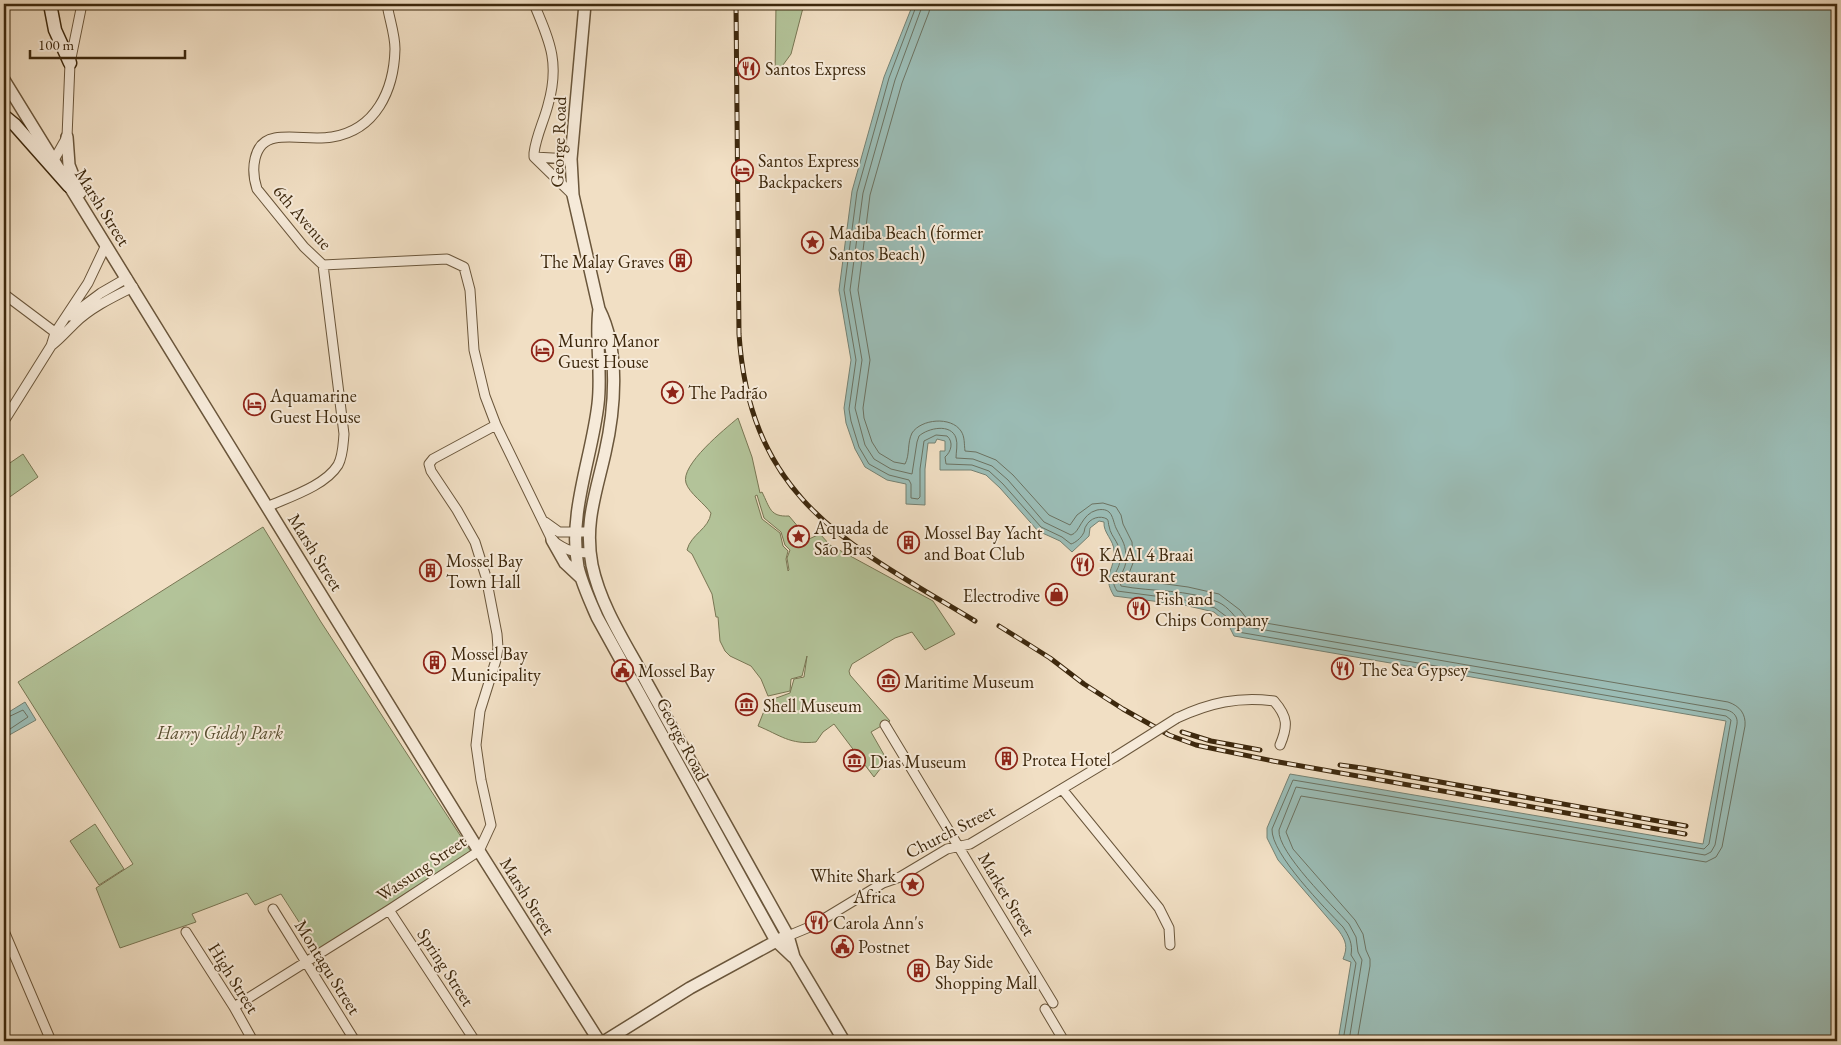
<svg xmlns="http://www.w3.org/2000/svg" width="1841" height="1045" font-family="'EB Garamond',serif">
<style>
.green{fill:#b3c399;stroke:#787653;fill-rule:evenodd}
.water{fill:#9bbcb5;stroke:#758172}
.lines{fill:none;stroke-linecap:round;stroke-linejoin:round}
.shore{stroke:#6c7261;stroke-width:1}
.minor-casing{stroke:#6a563b;stroke-width:11}
.tertiary-casing{stroke:#6a563b;stroke-width:14}
.secondary-casing{stroke:#3d280d;stroke-width:15}
.minor{stroke:#f6ead9;stroke-width:9}
.tertiary{stroke:#f6ead9;stroke-width:11}
.secondary{stroke:#f6ead9;stroke-width:12}
.rail-casing{stroke:#3d280d;stroke-width:5}
.rail{stroke:#f6ead9;stroke-width:3;stroke-dasharray:9;stroke-linecap:butt}
.minor-bridge-casing{stroke:#6a563b;stroke-width:11;stroke-linecap:butt}
.minor-bridge{stroke:#f6ead9;stroke-width:9}
.labels{text-anchor:middle;dominant-baseline:central;stroke-width:4;stroke-linejoin:round;paint-order:stroke}
.poi-label{font-size:18px;fill:#3d280d;stroke:#f6ead9;text-anchor:start}
.street-label{font-size:18px;fill:#3d280d;stroke:#f6ead9}
.park-label{font-size:18px;font-style:italic;fill:#5a4f30;stroke:#f6ead9}
</style>
<rect width="100%" height="100%" fill="#f1dfc4"/>
<filter id="stains"><feTurbulence type="fractalNoise" baseFrequency=".004" numOctaves="4"/><feColorMatrix values="0 0 0 0 .2 0 0 0 0 .09 0 0 0 0 .02 0 0 0 .5 -.17"/></filter>
<radialGradient id="worn" r=".72"><stop offset=".6" stop-color="#630" stop-opacity="0"/><stop offset="1" stop-color="#630" stop-opacity=".3"/></radialGradient>
<path class="green" d="M776,4H804L791,54L775,76Z
M738,418L752,457L760,493L762,492C770,508 770,517 789,516L800,529L798,532V544L820,534L830,545L933,601L955,634L925,650L912,632L895,638L852,664L849,671L850,675L890,721L871,732L887,760L874,777L834,724L823,732L816,742C790,745 780,735 758,726L768,701L790,693L794,679L804,677L807,656L802,676L791,679L790,691L768,696L761,679L751,666L730,656L725,651L720,641L718,617H716L712,594L692,554L687,550C691,534 709,529 711,513C705,504 689,493 686,483C680,465 725,429 738,418ZM757,495L764,518L781,532L785,545L790,550L787,558L789,570L788,571L786,559L788,551L783,546L780,533L762,519L755,496Z
M23,454L38,477L4,501V467Z
M263,527L321,622L471,852L319,953L281,894L255,905L247,893L192,914L196,922L120,948L96,888L133,864L18,682Z
M95,824L124,869L99,885L70,841Z"/>
<path class="water" d="M913,4H1837V1041H1338L1351,962L1343,959C1348,947 1346,941 1339,931L1278,860L1267,838V828L1290,774L1703,844L1726,721L1234,636L1228,624L1214,612L1184,605L1114,596C1101,574 1115,572 1114,551C1114,540 1103,533 1104,522L1099,521L1090,528L1089,536L1072,552L1060,541L1038,531L1000,488L986,475L971,470H940V451H945V441L937,439L935,443H928L925,469V505L906,504V484L887,480L865,467L855,449L846,423L844,408L851,360L839,290L852,191L884,77Z
M25,702L36,720L4,738V715Z"/>
<g class="lines">
<path class="shore" d="M917,4L889,78L857,192L844,290L856,360L849,409L851,421L859,447L869,464L889,475L909,480L911,484V498L918,499L920,497V469L924,441L936,435L947,436C954,442 951,452 945,457L946,464L972,465L989,471L1003,484L1041,527L1062,537L1071,544C1075,543 1081,538 1083,534C1085,532 1084,528 1086,526C1090,518 1100,515 1107,519C1109,521 1108,524 1109,526C1111,539 1122,542 1120,561C1118,574 1108,576 1117,591L1185,600L1215,608L1231,620L1238,632L1726,716L1731,720L1709,844L1704,849L1293,780L1272,829C1271,854 1325,908 1343,927C1349,936 1353,944 1351,955L1356,963L1343,1041
M923,4L895,80L863,193L850,290L862,360L855,408L865,445L874,459L891,469L912,474L917,442L919,436C928,428 951,423 956,438C958,444 956,452 956,458L973,459L992,466L1008,480L1044,522L1071,535C1080,533 1081,514 1097,510C1113,507 1112,519 1116,528C1123,542 1126,544 1126,560C1126,570 1117,576 1121,586C1152,592 1189,589 1218,602C1229,607 1236,618 1242,626L1727,710C1734,712 1738,717 1737,724L1715,845L1711,852L1705,855L1296,787L1279,830C1277,852 1333,906 1349,924L1356,937L1358,952L1362,960L1349,1041
M931,4L929,12L902,83L870,195L858,290L870,360L863,408L864,418L872,442L879,453L894,462L905,464C910,455 907,443 912,433C921,419 951,416 961,431C965,437 964,444 965,451L976,452L996,460L1013,475L1049,515L1070,525L1077,515L1092,504L1103,503L1116,507L1121,515L1123,524L1132,542L1133,563L1128,576L1129,579L1188,587L1219,594L1240,610L1248,620L1728,702C1740,706 1746,714 1745,726L1722,847L1716,857L1706,862L1301,796L1286,832L1293,849L1355,920L1363,934L1366,950L1370,959V966L1357,1041
M4,719L23,710L28,717L4,733"/>
<defs>
<path id="minor" d="M534,4C550,42 560,63 548,105C544,121 536,136 534,153V157L573,195
M534,157L571,159
M54,160L67,137L70,63L82,4
M323,265L447,259L464,267L470,290L474,350L485,396L496,425L552,540C565,550 574,553 590,553
M4,294L60,336
M70,316L101,293L127,278
M51,346C60,339 66,332 74,324C90,308 113,297 133,287
M4,421L51,346L55,333L88,283L106,245
M267,507C289,497 325,486 338,465C343,456 343,445 344,434L323,265L304,247L257,189C251,171 252,142 275,138C293,135 313,140 332,137C376,130 394,90 395,49C395,34 389,18 387,4
M545,522L559,532H589
M1177,718C1209,703 1239,696 1274,701C1288,717 1288,726 1280,745
M885,725L1053,1003
M1062,789L1159,908L1169,928L1170,945
M273,909L355,1041
M389,910L475,1041
M4,931L51,1041
M186,932L234,1007L253,1041
M788,936L812,926L883,883L900,877L947,849L970,844L1115,757
M234,1007L389,910L479,851L491,825L481,780L476,745L480,711L496,660L498,648L497,634L486,577L475,542L457,510L431,471L429,464L433,459L496,425
M1045,1009L1064,1041"/>
<path id="tertiary" d="M585,4L571,159L573,195L599,309C620,350 615,409 605,453C596,493 584,524 592,565C601,608 628,647 648,685C694,769 742,852 788,936L794,957L844,1041
M4,80L479,851L599,1041
M67,137L69,165L80,193
M599,309C595,340 602,372 598,404C592,457 568,513 578,567C582,584 590,601 597,617L776,941L793,957
M552,540L565,563L581,578
M605,1041L690,988L782,938"/>
<path id="secondary" d="M50,4L55,30L70,63
M4,116L15,125L69,186"/>
</defs>
<use href="#minor" class="minor-casing"/>
<use href="#tertiary" class="tertiary-casing"/>
<use href="#secondary" class="secondary-casing"/>
<use href="#minor" class="minor"/>
<use href="#tertiary" class="tertiary"/>
<use href="#secondary" class="secondary"/>
<defs>
<path id="rail" d="M736,4L739,334C750,500 848,544 975,621
M999,626L1050,658L1084,684L1123,709L1169,735L1196,745L1273,761L1685,834
M1182,732L1211,741L1260,750
M1340,765L1362,768L1686,826"/>
</defs>
<use href="#rail" class="rail-casing"/>
<use href="#rail" class="rail"/>
<defs>
<path id="minor-bridge" d="M1115,757L1177,718"/>
</defs>
<use href="#minor-bridge" class="minor-bridge-casing"/>
<use href="#minor-bridge" class="minor-bridge"/>
</g>
<defs>
<symbol id="restaurant-ring" viewBox="-11 -11 22 22"><circle r="9.5" fill="#f6ead9" stroke="#8f2418" stroke-width="1.5"/><path d="M-5-6h1v4h1v-4h1v4h1v-4h1v5L-1.5 .5V6h-2V.5L-5-1ZM5-6V6H3V1.5H1.5Q1.5-4 5-6Z" fill="#8f2418"/></symbol>
<symbol id="hotel-ring" viewBox="-11 -11 22 22"><circle r="9.5" fill="#f6ead9" stroke="#8f2418" stroke-width="1.5"/><path d="M-6-4.5h1.5V1H6V5H4.5V3h-9V5H-6ZM-4 0a1.8 1.8 0 1 1 3.6 0ZM.5 0V-2.5h3Q6-2.5 6 0Z" fill="#8f2418"/></symbol>
<symbol id="sight-ring" viewBox="-11 -11 22 22"><circle r="9.5" fill="#f6ead9" stroke="#8f2418" stroke-width="1.5"/><path d="M0-6L1.8-2.2L6-1.7L2.9 1.2L3.7 5.4L0 3.3L-3.7 5.4L-2.9 1.2L-6-1.7L-1.8-2.2Z" fill="#8f2418"/></symbol>
<symbol id="building-ring" viewBox="-11 -11 22 22"><circle r="9.5" fill="#f6ead9" stroke="#8f2418" stroke-width="1.5"/><path d="M-4-6H4V6H1V3H-1V6H-4ZM-2.5-4.3h1.7v1.8h-1.7ZM.8-4.3h1.7v1.8H.8ZM-2.5-1h1.7V.8h-1.7ZM.8-1h1.7V.8H.8Z" fill="#8f2418"/></symbol>
<symbol id="shop-ring" viewBox="-11 -11 22 22"><circle r="9.5" fill="#f6ead9" stroke="#8f2418" stroke-width="1.5"/><path d="M-5-2.5h2.3a2.7 3.5 0 0 1 5.4 0H5L5.5 6h-11ZM-1.5-2.5h3a1.5 2.3 0 0 0-3 0Z" fill="#8f2418"/></symbol>
<symbol id="civic-ring" viewBox="-11 -11 22 22"><circle r="9.5" fill="#f6ead9" stroke="#8f2418" stroke-width="1.5"/><path d="M-.6-6.5H3V-4.5H.6V-3L4-1V1h2V6H-6V1h2V-1L-.6-3ZM-1.2 2.5V6h2.4V2.5Z" fill="#8f2418"/></symbol>
<symbol id="museum-ring" viewBox="-11 -11 22 22"><circle r="9.5" fill="#f6ead9" stroke="#8f2418" stroke-width="1.5"/><path d="M0-6L6-3V-2H-6V-3ZM-5-1h2V3h-2ZM-1-1h2V3h-2ZM3-1h2V3H3ZM-6 4H6V6H-6Z" fill="#8f2418"/></symbol>
</defs>
<g fill-rule="evenodd">
<use href="#restaurant-ring" x="736" y="56" width="25" height="25"/>
<use href="#hotel-ring" x="730" y="158" width="25" height="25"/>
<use href="#sight-ring" x="800" y="230" width="25" height="25"/>
<use href="#building-ring" x="668" y="248" width="25" height="25"/>
<use href="#hotel-ring" x="530" y="338" width="25" height="25"/>
<use href="#sight-ring" x="660" y="380" width="25" height="25"/>
<use href="#hotel-ring" x="242" y="392" width="25" height="25"/>
<use href="#sight-ring" x="786" y="524" width="25" height="25"/>
<use href="#building-ring" x="896" y="530" width="25" height="25"/>
<use href="#restaurant-ring" x="1070" y="552" width="25" height="25"/>
<use href="#building-ring" x="418" y="558" width="25" height="25"/>
<use href="#shop-ring" x="1044" y="582" width="25" height="25"/>
<use href="#restaurant-ring" x="1126" y="596" width="25" height="25"/>
<use href="#building-ring" x="422" y="650" width="25" height="25"/>
<use href="#restaurant-ring" x="1330" y="656" width="25" height="25"/>
<use href="#civic-ring" x="610" y="658" width="25" height="25"/>
<use href="#museum-ring" x="876" y="668" width="25" height="25"/>
<use href="#museum-ring" x="734" y="692" width="25" height="25"/>
<use href="#building-ring" x="994" y="746" width="25" height="25"/>
<use href="#museum-ring" x="842" y="748" width="25" height="25"/>
<use href="#sight-ring" x="900" y="872" width="25" height="25"/>
<use href="#restaurant-ring" x="804" y="910" width="25" height="25"/>
<use href="#civic-ring" x="830" y="934" width="25" height="25"/>
<use href="#building-ring" x="906" y="958" width="25" height="25"/>
</g>
<g class="labels">
<g class="poi-label">
<text x="765" y="68">Santos Express</text>
<text x="758" y="160">Santos Express<tspan x="758" dy="21">Backpackers</tspan></text>
<text x="829" y="232">Madiba Beach (former<tspan x="829" dy="21">Santos Beach)</tspan></text>
<text x="664" y="261" text-anchor="end">The Malay Graves</text>
<text x="558" y="340">Munro Manor<tspan x="558" dy="21">Guest House</tspan></text>
<text x="688" y="392">The Padrão</text>
<text x="270" y="395">Aquamarine<tspan x="270" dy="21">Guest House</tspan></text>
<text x="814" y="527">Aquada de<tspan x="814" dy="21">São Bras</tspan></text>
<text x="924" y="532">Mossel Bay Yacht<tspan x="924" dy="21">and Boat Club</tspan></text>
<text x="1099" y="554">KAAI 4 Braai<tspan x="1099" dy="21">Restaurant</tspan></text>
<text x="446" y="560">Mossel Bay<tspan x="446" dy="21">Town Hall</tspan></text>
<text x="1040" y="595" text-anchor="end">Electrodive</text>
<text x="1155" y="598">Fish and<tspan x="1155" dy="21">Chips Company</tspan></text>
<text x="451" y="653">Mossel Bay<tspan x="451" dy="21">Municipality</tspan></text>
<text x="1359" y="669">The Sea Gypsey</text>
<text x="638" y="670">Mossel Bay</text>
<text x="904" y="681">Maritime Museum</text>
<text x="763" y="705">Shell Museum</text>
<text x="1022" y="759">Protea Hotel</text>
<text x="870" y="761">Dias Museum</text>
<text x="896" y="875" text-anchor="end">White Shark<tspan x="896" dy="21">Africa</tspan></text>
<text x="833" y="922">Carola Ann's</text>
<text x="858" y="946">Postnet</text>
<text x="935" y="961">Bay Side<tspan x="935" dy="21">Shopping Mall</tspan></text>
</g>
<g class="street-label">
<text transform="translate(558 142) rotate(-88)">George Road</text>
<text transform="translate(103 207) rotate(58)">Marsh Street</text>
<text transform="translate(303 217) rotate(49)">6th Avenue</text>
<text transform="translate(316 552) rotate(58)">Marsh Street</text>
<text transform="translate(683 739) rotate(62)">George Road</text>
<text transform="translate(950 831) rotate(-27)">Church Street</text>
<text transform="translate(421 868) rotate(-34)">Wassung Street</text>
<text transform="translate(1007 894) rotate(59)">Market Street</text>
<text transform="translate(528 896) rotate(58)">Marsh Street</text>
<text transform="translate(328 967) rotate(58)">Montagu Street</text>
<text transform="translate(446 967) rotate(57)">Spring Street</text>
<text transform="translate(234 978) rotate(58)">High Street</text>
</g>
<g class="park-label">
<text x="220" y="732">Harry Giddy Park</text>
</g>
</g>
<rect width="1841" height="1045" fill="none" stroke="#f1dfc4" stroke-width="20"/>
<rect x="5" y="5" width="1831" height="1035" fill="none" stroke="#3d280d" stroke-width="2.5"/>
<rect x="10" y="10" width="1821" height="1025" fill="none" stroke="#3d280d"/>
<path d="M30 50v8h155v-8" fill="none" stroke="#3d280d" stroke-width="2.5"/>
<text x="38" y="50" font-size="15" fill="#3d280d" stroke="#f6ead9" stroke-width="4" paint-order="stroke">100 m</text>
<rect width="100%" height="100%" filter="url(#stains)"/>
<rect width="100%" height="100%" fill="url(#worn)"/>
</svg>
